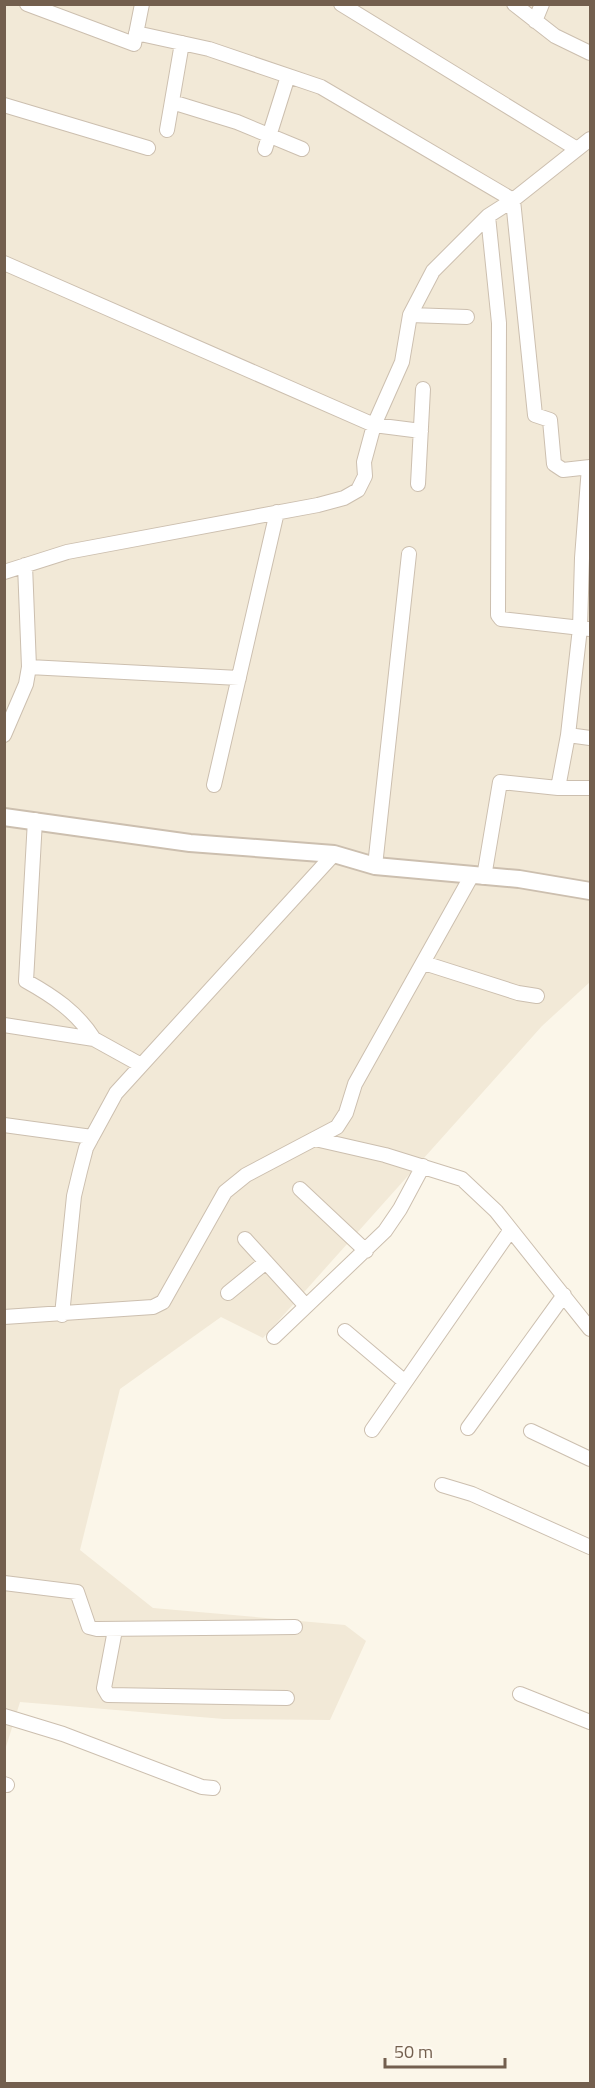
<svg xmlns="http://www.w3.org/2000/svg" width="595" height="2088" font-family="'Titillium Web',sans-serif">
<style>
.residential{fill:#f2e9d7}
.lines{fill:none;stroke-linecap:round;stroke-linejoin:round}
.minor-casing{stroke:#ccbfaf;stroke-width:16}
.tertiary-casing{stroke:#ccbfaf;stroke-width:20}
.minor{stroke:#fff;stroke-width:14}
.tertiary{stroke:#fff;stroke-width:16}
</style>
<rect width="100%" height="100%" fill="#fbf6e9"/>
<path class="residential" d="M5,5H590V982L542,1026L263,1338L221,1317L120,1389L80,1550L153,1608L345,1625L366,1641L330,1720L224,1719L20,1702L5,1750Z"/>
<g class="lines">
<defs>
<path id="minor" d="M27,4L134,44L142,4
M341,4L577,149
M514,4L555,36L590,53
M535,21L542,4
M136,33L209,49L321,87L513,200L535,415L550,420L554,464L563,470L590,467
M172,102L237,122L302,149
M4,105L148,148
M167,130L182,43
M265,149L288,76
M488,216L499,323L498,615L501,619L590,629
M4,263L374,425L421,431
M410,315L467,317
M418,484L423,389
M4,572L67,552L318,505L344,498L358,490L365,476L364,462L374,425L402,362L410,315L433,271L488,216L513,200L590,139
M29,667L239,678
M4,735L26,684L29,667L25,565
M568,735L590,738
M214,785L277,512
M558,788L568,735L580,628L582,558L589,467
M35,820L26,981C53,996 77,1012 94,1039
M375,866L409,554
M484,877L500,782L558,788H590
M424,963L518,993L537,996
M4,1025L94,1039L141,1065
M4,1125L92,1137
M315,1139L385,1155L462,1179L496,1211L590,1329
M300,1189L366,1251
M245,1239L306,1306
M228,1293L266,1262
M62,1315L74,1196L80,1171L86,1148L116,1093L334,854
M4,1317L153,1307L163,1302L225,1192L246,1175L337,1127L346,1113L355,1084L472,875
M345,1331L404,1381
M274,1337L385,1231L400,1209L423,1166
M468,1428L564,1295
M372,1430L510,1231
M531,1431L590,1459
M442,1485L472,1494L590,1547
M4,1583L77,1592L89,1627L97,1629L295,1627
M115,1630L104,1688L108,1695L287,1698
M520,1694L590,1722
M4,1716L63,1734L202,1787L213,1788
M4,1784L7,1785"/>
<path id="tertiary" d="M4,817L190,843L334,854L375,866L519,879L590,891"/>
</defs>
<use href="#minor" class="minor-casing"/>
<use href="#tertiary" class="tertiary-casing"/>
<use href="#minor" class="minor"/>
<use href="#tertiary" class="tertiary"/>
</g>
<rect width="595" height="2088" fill="none" stroke="#735f4e" stroke-width="12"/>
<path d="M385 2058v9h120v-9" fill="none" stroke="#735f4e" stroke-width="3"/>
<text x="394" y="2058" font-size="18" fill="#735f4e" stroke="#fef9ef" stroke-width="4.5" paint-order="stroke">50 m</text>
</svg>
